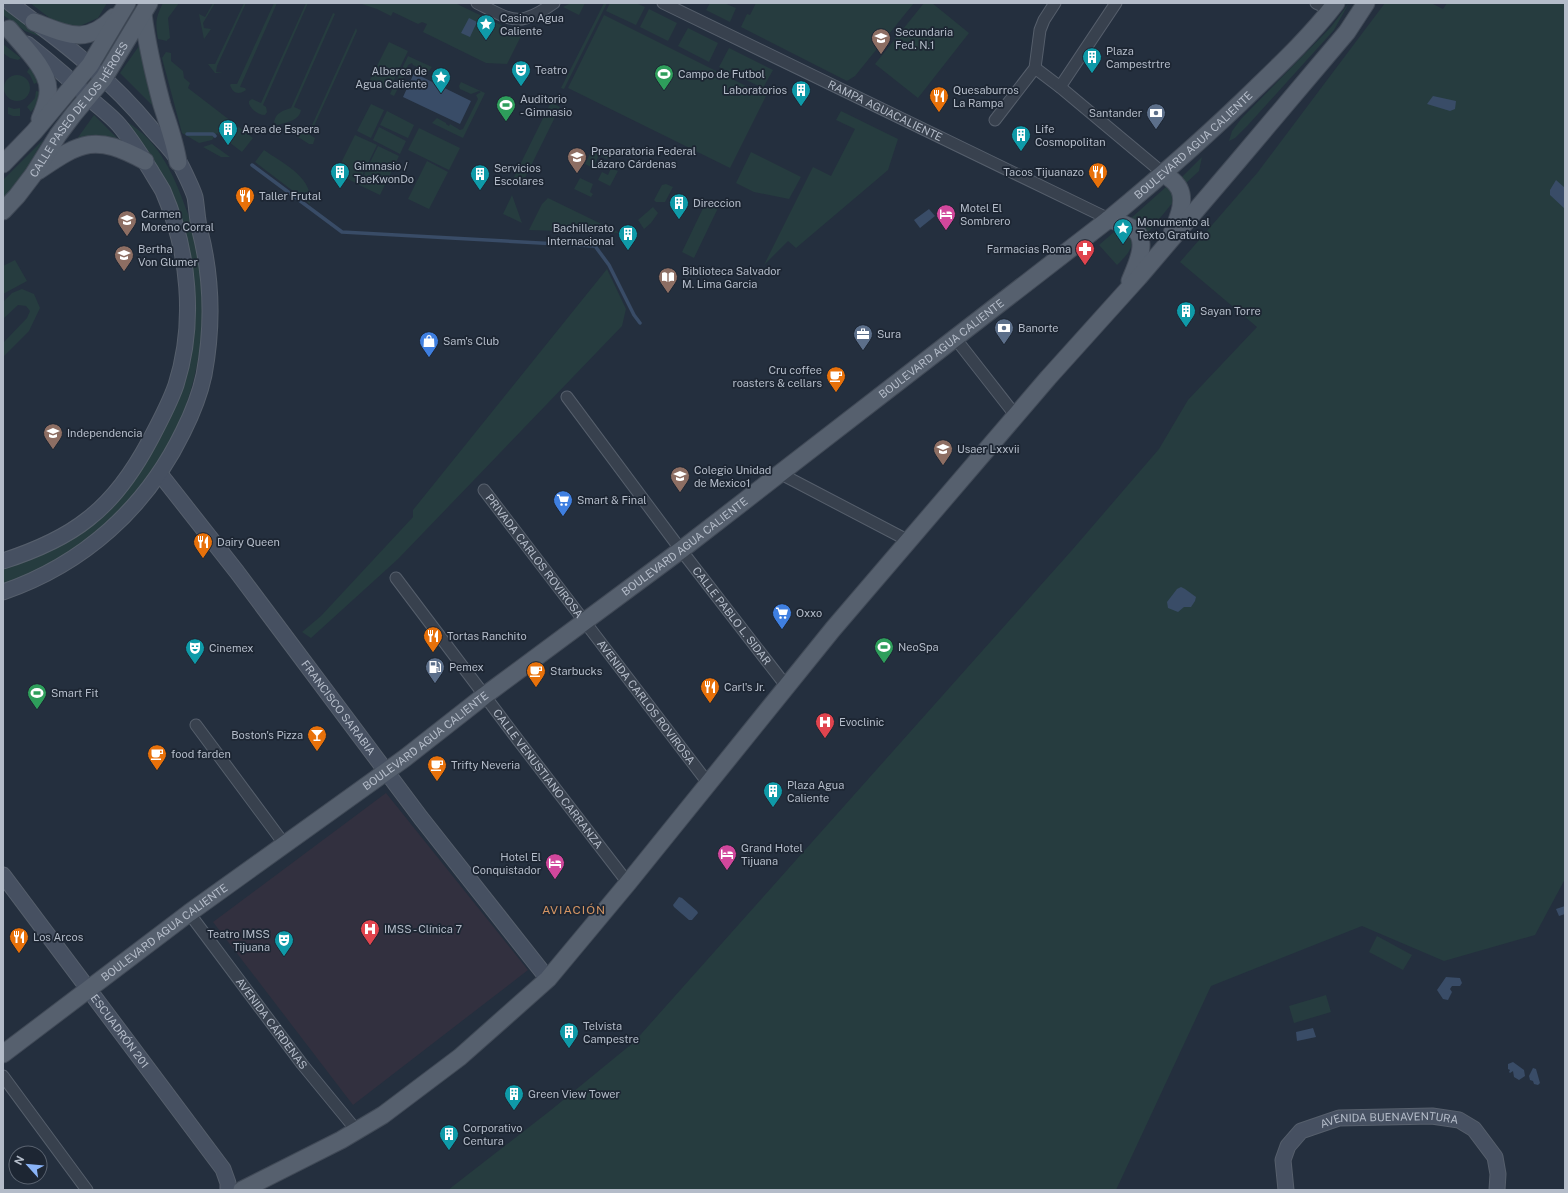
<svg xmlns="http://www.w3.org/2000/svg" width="1568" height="1193" font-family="'Public Sans',sans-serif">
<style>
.medical{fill:#32303f}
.green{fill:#263c3f}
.water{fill:#394c67}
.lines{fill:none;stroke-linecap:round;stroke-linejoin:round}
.stream{stroke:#394c67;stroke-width:3.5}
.street-casing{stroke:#565f6c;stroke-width:13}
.secondary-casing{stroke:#565f6c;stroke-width:17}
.primary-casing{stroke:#414a57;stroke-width:19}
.street{stroke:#38414e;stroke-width:11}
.secondary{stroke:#465061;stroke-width:15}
.primary{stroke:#56606e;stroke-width:17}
.labels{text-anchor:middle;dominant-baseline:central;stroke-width:3.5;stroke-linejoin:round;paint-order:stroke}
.poi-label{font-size:11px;fill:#b4bcc9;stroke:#1d2633;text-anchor:start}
.street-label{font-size:11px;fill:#b4bcc9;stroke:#1d2633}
.neighbourhood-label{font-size:12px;letter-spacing:1px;fill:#d59563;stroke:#1d2633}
</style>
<rect width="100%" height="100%" fill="#242f3e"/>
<path class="medical" d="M386,793L528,970L353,1105L213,922Z"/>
<path class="green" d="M3,3L44,38L25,31L3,15Z
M30,3H107L98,18L73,29L59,25Z
M163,3H179L168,18L170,38L167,40V41L158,39C155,22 156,17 163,3Z
M213,3H215L203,23L204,28L211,29L204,39L199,14L205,17Z
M244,3H246L217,66L216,72L223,73H215L208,64H215Z
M274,3H277L240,87L245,88L246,90C239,95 233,94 230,85L231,84H237Z
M306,3H308L263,105L266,107L267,112L265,115C258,115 252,110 249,104V101L252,99L261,103Z
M359,3H455L507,28L512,29L525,28L507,64L486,63L423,32L427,24L422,22L418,24L393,12L391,16L377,9Z
M571,3H585L579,15L563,7Z
M604,3H607L564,89L561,88Z
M610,3H636L645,7L636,25L606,11Z
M710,3H724L736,8L730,22L706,10Z
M756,3H914L855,76L847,81L741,27L747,14L750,15Z
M924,3H932L969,33L918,98L875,64Z
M1349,3L1334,30L1248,125L1235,138L1229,141L1232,131L1241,119L1331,27Z
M1385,3H1431L1443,9L1447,3H1565V879L1535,935L1444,961L1362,926L1211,986L1116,1190H448L551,1110L634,1042L1073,549L1159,449L1188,400L1257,327L1180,262L1258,172Z
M649,9L677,23L668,41L640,27Z
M333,13L335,14L294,107L301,110C299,121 287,122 277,125L274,122C276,112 283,111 291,108Z
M604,15L766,96L730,168L568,88Z
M356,28L357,31L310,135L315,138L313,144H309L295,135L294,130L299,129L306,134H308Z
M688,28L718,43L709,62L678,46Z
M389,42L408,51L389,90L370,80Z
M3,44L21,58L18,60L10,58L3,53Z
M139,46L156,109L120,73Z
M729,48L773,70L763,88L719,67Z
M166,52L171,53V61L183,71L184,78L190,83L188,88L253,138L242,152L217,133L212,140L199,143L182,133L162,58Z
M408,56L432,67L428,72L413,65L412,63L408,65L403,79L401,78L399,83L400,84L394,96L390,94Z
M30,67L40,81L34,84L30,75L27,72Z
M4 88a13 13 0 1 1 26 0a13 13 0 1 1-26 0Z
M461,82L485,93L463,138L432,123L437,118L446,123V124L449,126L450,124L460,130L463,129L478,99L476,95L481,92L479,91L471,94L460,89L459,86Z
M36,91L41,92L37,104L31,112L27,107L35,98Z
M551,102L560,107L522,184L513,179Z
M371,104L384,110L371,138L357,131Z
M8,107L14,109L20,108V116H13L8,114Z
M387,111L414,125L408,138L380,125Z
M841,111L898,139L888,170L796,248L788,241L764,265L813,167L831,176L855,129L836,120Z
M94,115L121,142L74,143Z
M125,121C160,140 175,178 188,214C210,277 207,356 181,418C171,441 157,463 142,483C129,502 114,521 96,535C68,558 36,571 3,585V568L22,562L86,523L167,413L191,275Z
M379,127L406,141L400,154L373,140Z
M419,128L460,148L449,170L408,150Z
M355,135L377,145L358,184L336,173Z
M44,139L26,170L3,200V180Z
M212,144L230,157H221L203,147Z
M594,145L611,153L607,159L599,155L593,168L585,164Z
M378,146L399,156L380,195L359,185Z
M264,150C282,163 314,177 310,204L255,162Z
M751,152L801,177L789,199L754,192L736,183Z
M1202,157L1199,171L1186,183L1180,179Z
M427,161L448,172L429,209L408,199Z
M611,168L618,171L610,186L598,180L602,172L608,175Z
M580,178L593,184L590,192L593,194L591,197L574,189Z
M666,184L673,187L665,202H656L654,200L662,185Z
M1166,187L1170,189L1174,194V201L1146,235L1130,219Z
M512,195L522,223L503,214Z
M548,198L620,233L529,230L542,204Z
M706,202L718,208L694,258L682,252Z
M653,207L658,213L651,223L644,229L638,220Z
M1121,230L1132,239C1133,250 1124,258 1117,265L1099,245L1114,232Z
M15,260L27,281L3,294V266Z
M607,269L626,309L622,326L398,559L311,638L302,632L321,616L413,517V510Z
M22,289L34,294L40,308L29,331L3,357V343L27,318L30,311L26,306L18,305L3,319V302L12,293Z
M1377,936L1412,955L1403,970L1369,952Z
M1326,995L1331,1012L1294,1023L1289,1006Z"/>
<path class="water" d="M469,18L477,22L470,37L461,33Z
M414,73L471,101L460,124L403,97Z
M1433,96L1456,101L1455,109L1450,111L1427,104Z
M1556,180L1565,188V209L1550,195V190Z
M929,209L935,216L920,228L914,220Z
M1181,587L1185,589L1196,597L1195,601L1191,607H1184L1178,612L1168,608L1167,602L1177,589Z
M679,897L682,898L697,911L698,913L692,920H689L674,907L673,905Z
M1565,906V914L1559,916L1556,909Z
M1446,977L1460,978L1462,983L1460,986H1452L1450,989L1452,992L1448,1000L1443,999L1437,990Z
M1313,1028L1316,1037L1297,1041L1296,1032Z
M1513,1062L1524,1070L1525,1076L1519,1080L1514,1077L1513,1071L1510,1073L1509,1072L1510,1070L1508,1069V1064Z
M1533,1068L1536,1069L1540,1083L1538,1085L1534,1084L1533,1081L1530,1080L1529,1076Z"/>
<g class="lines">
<path class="stream" d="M187,134H213L215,136
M252,165L342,232L595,246L609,265L634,315L640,323"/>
<defs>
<g id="street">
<path d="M477,3C513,21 518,28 554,3"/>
<path id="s1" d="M663,3L1109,219"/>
<path d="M1316,3L1331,10"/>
<path d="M1035,68L1060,87L1164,174"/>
<path d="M1060,87L1116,3"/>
<path d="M995,120L1035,68L1040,30L1044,20L1055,3"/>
<path d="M955,338L1016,416"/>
<path id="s2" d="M567,397L681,550L787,687"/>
<path d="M781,474L909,541"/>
<path id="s3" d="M484,490L708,783"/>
<path id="s4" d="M396,578L518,740L628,883"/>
<path d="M196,725L285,845"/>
<path id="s5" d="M189,913L302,1064L357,1131"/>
<path d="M3,1076L87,1190"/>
</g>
<g id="secondary">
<path id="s6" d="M160,474L237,572L421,818L548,979"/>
<path d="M3,561C34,551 63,539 88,519C114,499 134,470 149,442C159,423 169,405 176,385C196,322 189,251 163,191C159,184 155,178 151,171C141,155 131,139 119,125C112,117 103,110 95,103C73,82 51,63 27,44"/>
<path d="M3,592C84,564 146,508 183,432C192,414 200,394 204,375C213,327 212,278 200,231C197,220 197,208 195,197C193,190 183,169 179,162C172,149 159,138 150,127C132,105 112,85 91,67C66,44 37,24 10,3"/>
<path id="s7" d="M3,875L223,1169L228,1183V1190"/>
<path id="s8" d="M1286,1190L1283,1160L1288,1146L1301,1131L1339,1118L1432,1116L1459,1120L1474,1129L1495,1157L1498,1174L1497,1190"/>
</g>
<g id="primary">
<path d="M143,14C147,45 154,75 162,105C168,124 175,142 178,162"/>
<path d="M34,22C67,34 86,46 114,17"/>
<path d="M9,29C21,44 48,69 48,89C49,99 44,109 40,119"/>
<path d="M3,164L34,132L90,65L127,3"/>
<path d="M38,171C82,141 95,134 145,161"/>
<path d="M1164,174C1168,177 1173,180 1176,184C1188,197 1178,219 1172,233"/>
<path id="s9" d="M3,211L17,196L33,175L58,135L73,115L104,78L149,3"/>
<path d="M1109,219C1117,222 1128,225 1135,230C1149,242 1135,268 1130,281"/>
<path id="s10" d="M3,1054L189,913L405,758L484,696L681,550L1109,219C1160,177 1209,134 1257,87C1285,60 1312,34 1336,3"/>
<path d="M242,1190L341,1140L383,1115L460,1057L548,979L628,883L833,629L1048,378L1139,277L1238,161L1347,32L1366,3"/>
</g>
</defs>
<use href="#street" class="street-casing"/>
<use href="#secondary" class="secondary-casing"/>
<use href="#primary" class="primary-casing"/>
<use href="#street" class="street"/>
<use href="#secondary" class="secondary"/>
<use href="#primary" class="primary"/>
</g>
<defs>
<symbol id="sight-pin" viewBox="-11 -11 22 30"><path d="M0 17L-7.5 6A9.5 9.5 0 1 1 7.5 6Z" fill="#0f9aa8" stroke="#1d2633"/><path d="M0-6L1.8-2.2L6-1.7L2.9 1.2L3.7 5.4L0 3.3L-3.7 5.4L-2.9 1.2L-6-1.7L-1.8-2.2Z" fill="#fff"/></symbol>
<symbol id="school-pin" viewBox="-11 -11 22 30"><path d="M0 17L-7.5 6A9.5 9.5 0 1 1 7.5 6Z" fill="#8d6e63" stroke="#1d2633"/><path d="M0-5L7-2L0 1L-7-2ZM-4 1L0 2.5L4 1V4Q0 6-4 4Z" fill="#fff"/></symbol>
<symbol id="building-pin" viewBox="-11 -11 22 30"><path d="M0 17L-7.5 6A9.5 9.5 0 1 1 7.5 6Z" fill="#0f9aa8" stroke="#1d2633"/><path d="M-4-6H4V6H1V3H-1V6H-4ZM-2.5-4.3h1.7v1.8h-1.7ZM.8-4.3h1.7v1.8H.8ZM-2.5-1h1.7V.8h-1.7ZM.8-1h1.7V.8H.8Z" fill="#fff"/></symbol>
<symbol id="theatre-pin" viewBox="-11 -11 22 30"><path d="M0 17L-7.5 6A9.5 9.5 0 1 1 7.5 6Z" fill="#0f9aa8" stroke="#1d2633"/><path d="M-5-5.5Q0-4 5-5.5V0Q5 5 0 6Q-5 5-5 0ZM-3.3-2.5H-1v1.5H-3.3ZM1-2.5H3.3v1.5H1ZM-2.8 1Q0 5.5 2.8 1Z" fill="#fff"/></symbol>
<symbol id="stadium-pin" viewBox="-11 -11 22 30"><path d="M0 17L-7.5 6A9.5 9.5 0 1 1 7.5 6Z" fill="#2e9e5b" stroke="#1d2633"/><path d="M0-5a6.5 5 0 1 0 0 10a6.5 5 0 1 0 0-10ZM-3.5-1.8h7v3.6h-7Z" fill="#fff"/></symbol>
<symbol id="restaurant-pin" viewBox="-11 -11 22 30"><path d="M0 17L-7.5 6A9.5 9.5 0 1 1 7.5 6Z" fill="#e8710a" stroke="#1d2633"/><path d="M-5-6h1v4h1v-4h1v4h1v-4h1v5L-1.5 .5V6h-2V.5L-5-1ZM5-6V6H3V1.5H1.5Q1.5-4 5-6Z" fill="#fff"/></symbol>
<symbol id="bank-pin" viewBox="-11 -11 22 30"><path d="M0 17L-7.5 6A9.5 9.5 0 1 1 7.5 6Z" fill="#5c6f8a" stroke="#1d2633"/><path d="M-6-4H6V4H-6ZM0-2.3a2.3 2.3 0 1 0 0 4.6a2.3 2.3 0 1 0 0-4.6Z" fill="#fff"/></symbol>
<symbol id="hotel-pin" viewBox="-11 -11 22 30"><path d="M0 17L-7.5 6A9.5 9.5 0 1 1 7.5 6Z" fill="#d1479c" stroke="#1d2633"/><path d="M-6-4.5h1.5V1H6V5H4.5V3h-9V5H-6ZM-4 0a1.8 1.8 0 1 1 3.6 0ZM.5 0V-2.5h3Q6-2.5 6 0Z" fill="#fff"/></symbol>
<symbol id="pharmacy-pin" viewBox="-11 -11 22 30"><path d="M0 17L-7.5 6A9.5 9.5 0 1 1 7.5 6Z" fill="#e0444e" stroke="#1d2633"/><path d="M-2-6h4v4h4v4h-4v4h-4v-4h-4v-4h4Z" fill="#fff"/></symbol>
<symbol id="library-pin" viewBox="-11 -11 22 30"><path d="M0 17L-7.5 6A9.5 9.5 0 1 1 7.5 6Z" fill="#8d6e63" stroke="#1d2633"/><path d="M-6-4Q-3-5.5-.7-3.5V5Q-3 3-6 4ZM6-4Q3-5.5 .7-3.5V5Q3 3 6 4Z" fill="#fff"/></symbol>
<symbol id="office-pin" viewBox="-11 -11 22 30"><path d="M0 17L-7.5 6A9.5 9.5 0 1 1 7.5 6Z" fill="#5c6f8a" stroke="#1d2633"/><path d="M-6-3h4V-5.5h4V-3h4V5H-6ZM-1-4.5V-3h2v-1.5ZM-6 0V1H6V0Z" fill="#fff"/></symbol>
<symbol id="shop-pin" viewBox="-11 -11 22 30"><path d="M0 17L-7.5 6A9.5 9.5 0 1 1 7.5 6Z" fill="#3f7fe0" stroke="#1d2633"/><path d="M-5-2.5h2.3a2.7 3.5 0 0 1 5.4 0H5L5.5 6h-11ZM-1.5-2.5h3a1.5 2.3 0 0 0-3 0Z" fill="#fff"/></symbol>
<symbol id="cafe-pin" viewBox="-11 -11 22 30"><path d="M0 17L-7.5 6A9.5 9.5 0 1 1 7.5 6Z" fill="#e8710a" stroke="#1d2633"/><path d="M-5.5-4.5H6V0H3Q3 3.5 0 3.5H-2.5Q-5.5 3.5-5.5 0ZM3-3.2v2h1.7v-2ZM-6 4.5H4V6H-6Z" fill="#fff"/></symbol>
<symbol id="university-pin" viewBox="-11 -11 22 30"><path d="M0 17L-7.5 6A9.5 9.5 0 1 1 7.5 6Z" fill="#8d6e63" stroke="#1d2633"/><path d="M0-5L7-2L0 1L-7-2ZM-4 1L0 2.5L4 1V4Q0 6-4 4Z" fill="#fff"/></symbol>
<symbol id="supermarket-pin" viewBox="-11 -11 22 30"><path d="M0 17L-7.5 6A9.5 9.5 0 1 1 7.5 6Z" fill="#3f7fe0" stroke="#1d2633"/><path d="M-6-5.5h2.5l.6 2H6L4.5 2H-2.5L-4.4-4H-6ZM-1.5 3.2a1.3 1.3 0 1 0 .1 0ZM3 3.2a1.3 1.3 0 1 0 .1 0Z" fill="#fff"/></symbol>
<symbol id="fuel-pin" viewBox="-11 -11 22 30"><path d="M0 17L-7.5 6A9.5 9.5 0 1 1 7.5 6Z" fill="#5c6f8a" stroke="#1d2633"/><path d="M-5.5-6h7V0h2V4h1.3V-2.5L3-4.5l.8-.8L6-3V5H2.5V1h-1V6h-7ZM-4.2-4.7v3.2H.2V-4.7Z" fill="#fff"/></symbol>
<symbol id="hospital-pin" viewBox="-11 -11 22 30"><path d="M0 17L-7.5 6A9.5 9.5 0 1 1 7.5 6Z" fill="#e0444e" stroke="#1d2633"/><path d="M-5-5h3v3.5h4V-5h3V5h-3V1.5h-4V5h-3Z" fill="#fff"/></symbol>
<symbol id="bar-pin" viewBox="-11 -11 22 30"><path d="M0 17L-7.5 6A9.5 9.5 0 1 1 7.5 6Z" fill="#e8710a" stroke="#1d2633"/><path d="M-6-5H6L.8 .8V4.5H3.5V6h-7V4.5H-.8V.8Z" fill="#fff"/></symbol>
</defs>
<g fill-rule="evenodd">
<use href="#sight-pin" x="475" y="13" width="22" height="30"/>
<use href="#school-pin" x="870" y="27" width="22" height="30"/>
<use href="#building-pin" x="1081" y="46" width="22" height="30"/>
<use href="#theatre-pin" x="510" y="59" width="22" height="30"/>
<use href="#stadium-pin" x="653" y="63" width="22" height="30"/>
<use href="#sight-pin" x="430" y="66" width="22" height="30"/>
<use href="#building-pin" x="790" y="79" width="22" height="30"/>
<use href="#restaurant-pin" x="928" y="85" width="22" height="30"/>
<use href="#stadium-pin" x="495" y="94" width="22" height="30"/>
<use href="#bank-pin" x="1145" y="102" width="22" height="30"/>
<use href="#building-pin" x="217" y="118" width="22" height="30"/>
<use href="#building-pin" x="1010" y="124" width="22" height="30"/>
<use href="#school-pin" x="566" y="146" width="22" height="30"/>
<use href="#building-pin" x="329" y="161" width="22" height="30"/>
<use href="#restaurant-pin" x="1087" y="161" width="22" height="30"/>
<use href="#building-pin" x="469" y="163" width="22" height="30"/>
<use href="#restaurant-pin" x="234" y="185" width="22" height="30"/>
<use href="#building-pin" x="668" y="192" width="22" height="30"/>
<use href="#hotel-pin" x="935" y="203" width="22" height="30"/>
<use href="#school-pin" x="116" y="209" width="22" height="30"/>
<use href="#sight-pin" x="1112" y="217" width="22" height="30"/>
<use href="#building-pin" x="617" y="223" width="22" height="30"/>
<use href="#pharmacy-pin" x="1074" y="238" width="22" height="30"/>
<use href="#school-pin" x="113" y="244" width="22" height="30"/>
<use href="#library-pin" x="657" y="266" width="22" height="30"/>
<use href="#building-pin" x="1175" y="300" width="22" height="30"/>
<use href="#bank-pin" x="993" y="317" width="22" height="30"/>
<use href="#office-pin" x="852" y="323" width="22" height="30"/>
<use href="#shop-pin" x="418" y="330" width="22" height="30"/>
<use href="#cafe-pin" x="825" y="365" width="22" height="30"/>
<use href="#school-pin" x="42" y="422" width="22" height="30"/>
<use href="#school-pin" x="932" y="438" width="22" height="30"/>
<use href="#university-pin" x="669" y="465" width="22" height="30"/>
<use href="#supermarket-pin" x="552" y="489" width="22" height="30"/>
<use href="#restaurant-pin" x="192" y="531" width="22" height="30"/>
<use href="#supermarket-pin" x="771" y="602" width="22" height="30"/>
<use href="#restaurant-pin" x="422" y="625" width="22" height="30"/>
<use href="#stadium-pin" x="873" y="636" width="22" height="30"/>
<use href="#theatre-pin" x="184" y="637" width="22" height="30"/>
<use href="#fuel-pin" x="424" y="656" width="22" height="30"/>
<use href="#cafe-pin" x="525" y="660" width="22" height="30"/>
<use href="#restaurant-pin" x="699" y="676" width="22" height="30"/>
<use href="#stadium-pin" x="26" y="682" width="22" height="30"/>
<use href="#hospital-pin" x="814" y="711" width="22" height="30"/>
<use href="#bar-pin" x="306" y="724" width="22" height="30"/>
<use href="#cafe-pin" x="146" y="743" width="22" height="30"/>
<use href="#cafe-pin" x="426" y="754" width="22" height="30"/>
<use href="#building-pin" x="762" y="780" width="22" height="30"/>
<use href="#hotel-pin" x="716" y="843" width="22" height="30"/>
<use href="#hotel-pin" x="544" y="852" width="22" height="30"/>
<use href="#hospital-pin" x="359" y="918" width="22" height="30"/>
<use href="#restaurant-pin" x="8" y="926" width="22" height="30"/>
<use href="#theatre-pin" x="273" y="929" width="22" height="30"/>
<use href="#building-pin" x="558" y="1021" width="22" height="30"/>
<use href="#building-pin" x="503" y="1083" width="22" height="30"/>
<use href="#building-pin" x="438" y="1123" width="22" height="30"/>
</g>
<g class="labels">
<g class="poi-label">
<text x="500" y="18">Casino Agua<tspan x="500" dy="13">Caliente</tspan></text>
<text x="895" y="32">Secundaria<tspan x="895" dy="13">Fed. N.1</tspan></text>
<text x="1106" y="51">Plaza<tspan x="1106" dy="13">Campestrtre</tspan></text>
<text x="535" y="70">Teatro</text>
<text x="427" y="71" text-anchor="end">Alberca de<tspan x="427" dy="13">Agua Caliente</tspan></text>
<text x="678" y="74">Campo de Futbol</text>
<text x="787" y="90" text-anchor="end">Laboratorios</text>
<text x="953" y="90">Quesaburros<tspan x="953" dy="13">La Rampa</tspan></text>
<text x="520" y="99">Auditorio<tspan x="520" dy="13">- Gimnasio</tspan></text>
<text x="1142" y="113" text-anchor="end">Santander</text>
<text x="242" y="129">Area de Espera</text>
<text x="1035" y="129">Life<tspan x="1035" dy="13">Cosmopolitan</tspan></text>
<text x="591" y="151">Preparatoria Federal<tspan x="591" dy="13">Lázaro Cárdenas</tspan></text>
<text x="354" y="166">Gimnasio /<tspan x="354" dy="13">TaeKwonDo</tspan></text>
<text x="494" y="168">Servicios<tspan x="494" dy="13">Escolares</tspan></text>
<text x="1084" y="172" text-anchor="end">Tacos Tijuanazo</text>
<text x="259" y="196">Taller Frutal</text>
<text x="693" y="203">Direccion</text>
<text x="960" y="208">Motel El<tspan x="960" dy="13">Sombrero</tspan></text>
<text x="141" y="214">Carmen<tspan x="141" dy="13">Moreno Corral</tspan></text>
<text x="1137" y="222">Monumento al<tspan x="1137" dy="13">Texto Gratuito</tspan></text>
<text x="614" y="228" text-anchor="end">Bachillerato<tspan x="614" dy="13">Internacional</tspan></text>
<text x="138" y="249">Bertha<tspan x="138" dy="13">Von Glumer</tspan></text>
<text x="1071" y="249" text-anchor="end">Farmacias Roma</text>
<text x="682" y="271">Biblioteca Salvador<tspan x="682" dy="13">M. Lima Garcia</tspan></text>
<text x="1200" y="311">Sayan Torre</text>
<text x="1018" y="328">Banorte</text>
<text x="877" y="334">Sura</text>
<text x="443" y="341">Sam's Club</text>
<text x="822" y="370" text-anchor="end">Cru coffee<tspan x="822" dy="13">roasters &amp; cellars</tspan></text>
<text x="67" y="433">Independencia</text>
<text x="957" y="449">Usaer Lxxvii</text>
<text x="694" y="470">Colegio Unidad<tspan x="694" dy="13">de Mexico1</tspan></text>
<text x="577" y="500">Smart &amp; Final</text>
<text x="217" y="542">Dairy Queen</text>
<text x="796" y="613">Oxxo</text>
<text x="447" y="636">Tortas Ranchito</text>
<text x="898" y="647">NeoSpa</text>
<text x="209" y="648">Cinemex</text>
<text x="449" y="667">Pemex</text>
<text x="550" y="671">Starbucks</text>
<text x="724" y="687">Carl's Jr.</text>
<text x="51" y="693">Smart Fit</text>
<text x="839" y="722">Evoclinic</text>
<text x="303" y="735" text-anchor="end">Boston's Pizza</text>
<text x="171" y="754">food farden</text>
<text x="451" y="765">Trifty Neveria</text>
<text x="787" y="785">Plaza Agua<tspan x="787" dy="13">Caliente</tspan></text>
<text x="741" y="848">Grand Hotel<tspan x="741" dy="13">Tijuana</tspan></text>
<text x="541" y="857" text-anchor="end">Hotel El<tspan x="541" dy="13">Conquistador</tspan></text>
<text x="384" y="929">IMSS - Clínica 7</text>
<text x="270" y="934" text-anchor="end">Teatro IMSS<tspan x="270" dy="13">Tijuana</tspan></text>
<text x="33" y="937">Los Arcos</text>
<text x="583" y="1026">Telvista<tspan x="583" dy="13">Campestre</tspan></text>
<text x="528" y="1094">Green View Tower</text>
<text x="463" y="1128">Corporativo<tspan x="463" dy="13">Centura</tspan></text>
</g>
<g class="street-label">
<text stroke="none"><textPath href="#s9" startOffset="127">CALLE PASEO DE LOS HÉROES</textPath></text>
<text stroke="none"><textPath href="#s1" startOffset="247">RAMPA AGUACALIENTE</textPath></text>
<text stroke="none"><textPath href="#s10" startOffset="1498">BOULEVARD AGUA CALIENTE</textPath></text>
<text stroke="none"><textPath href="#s10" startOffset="1174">BOULEVARD AGUA CALIENTE</textPath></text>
<text stroke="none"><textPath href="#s10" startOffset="850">BOULEVARD AGUA CALIENTE</textPath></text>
<text stroke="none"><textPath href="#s3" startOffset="83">PRIVADA CARLOS ROVIROSA</textPath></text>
<text stroke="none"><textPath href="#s2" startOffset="274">CALLE PABLO L. SIDAR</textPath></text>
<text stroke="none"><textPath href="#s3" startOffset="267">AVENIDA CARLOS ROVIROSA</textPath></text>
<text stroke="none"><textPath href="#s6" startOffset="294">FRANCISCO SARABIA</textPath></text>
<text stroke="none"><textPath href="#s10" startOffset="526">BOULEVARD AGUA CALIENTE</textPath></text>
<text stroke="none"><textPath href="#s4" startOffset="252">CALLE VENUSTIANO CARRANZA</textPath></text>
<text stroke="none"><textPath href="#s10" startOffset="202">BOULEVARD AGUA CALIENTE</textPath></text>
<text stroke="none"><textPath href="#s5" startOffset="138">AVENIDA CÁRDENAS</textPath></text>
<text stroke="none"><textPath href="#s7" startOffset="195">ESCUADRÓN 201</textPath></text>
<text stroke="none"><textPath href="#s8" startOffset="155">AVENIDA BUENAVENTURA</textPath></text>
</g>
<g class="neighbourhood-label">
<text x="574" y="910">AVIACIÓN</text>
</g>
</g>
<rect width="1568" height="1193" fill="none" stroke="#b4bcc9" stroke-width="8"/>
<g transform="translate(28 1165) rotate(297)"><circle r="19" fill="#1d2633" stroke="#59626f"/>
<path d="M0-3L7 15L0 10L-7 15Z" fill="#8ab4f8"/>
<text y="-6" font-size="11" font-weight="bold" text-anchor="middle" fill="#b4bcc9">N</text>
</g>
</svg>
